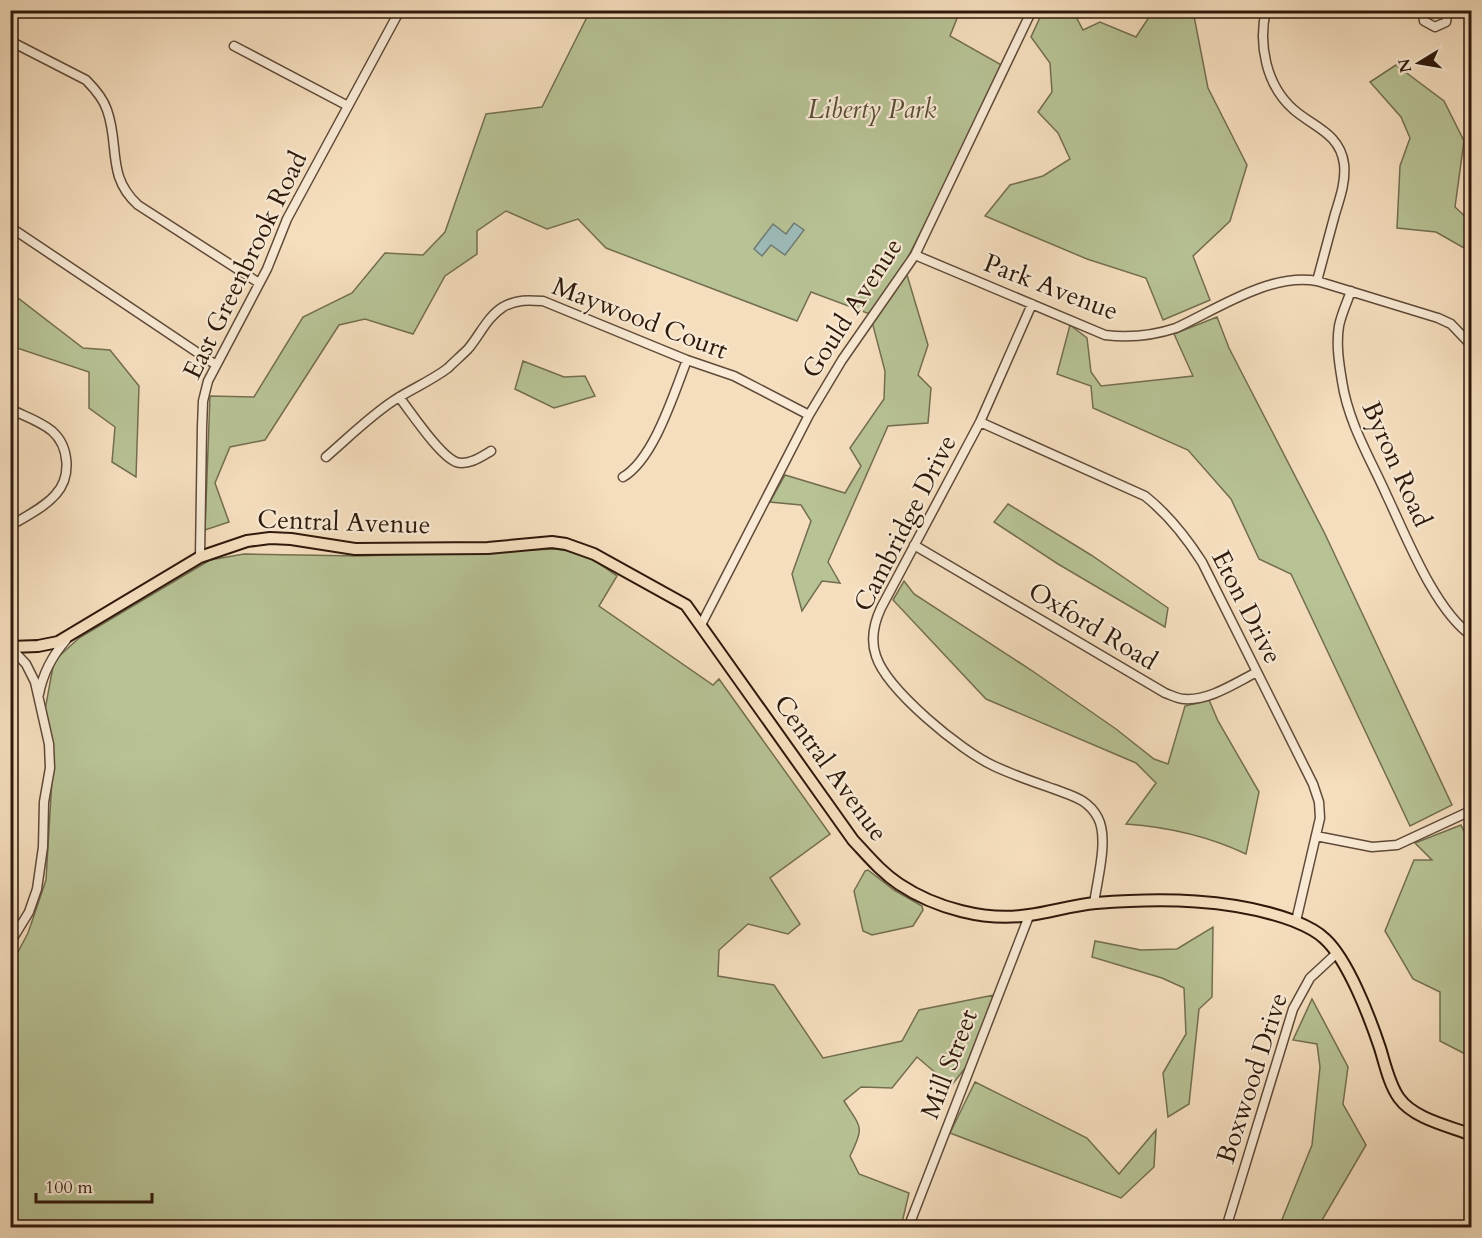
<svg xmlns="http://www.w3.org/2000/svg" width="1482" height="1238" font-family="Cardo,serif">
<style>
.green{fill:#b7c295;stroke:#736e50;stroke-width:1.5}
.water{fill:#9dbbb8;stroke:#717a73;stroke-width:1.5}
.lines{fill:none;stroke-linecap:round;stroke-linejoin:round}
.minor-casing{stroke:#604a38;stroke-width:11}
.major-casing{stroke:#2f190b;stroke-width:14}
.minor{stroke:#f8ead5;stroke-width:8}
.major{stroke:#f5debe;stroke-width:10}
.labels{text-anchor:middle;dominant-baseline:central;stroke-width:4.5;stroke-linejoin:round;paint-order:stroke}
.park-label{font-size:26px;font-style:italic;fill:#584c34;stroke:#f8ead5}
.street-label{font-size:26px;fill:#2f190b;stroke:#f8ead5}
</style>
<rect width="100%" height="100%" fill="#f5debe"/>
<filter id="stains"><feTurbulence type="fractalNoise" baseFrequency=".00333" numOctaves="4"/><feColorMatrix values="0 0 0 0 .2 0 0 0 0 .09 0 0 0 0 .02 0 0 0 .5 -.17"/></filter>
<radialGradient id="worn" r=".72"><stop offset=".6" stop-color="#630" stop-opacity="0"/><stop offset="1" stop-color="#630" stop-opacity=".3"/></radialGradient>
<path class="green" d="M579,11H960L950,36L1005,67L904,265L928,345L918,375L931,388L928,423L888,426L828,562L840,583L822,581L802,611L792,574L811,521L801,505L770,502L785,475L845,493L861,466L850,448L884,399L885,371L870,314L811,292L797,321L606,248L578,219L547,229L506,211L477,231V254L445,276L413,334L365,319L339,325L265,440L230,447L215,483L229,522L205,530L210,396L254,397L303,317L352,293L385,253L423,255L445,232L486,114L542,107L587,17Z
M1043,11H1073L1083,30L1100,22L1136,37L1153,11H1193L1208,88L1247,165L1230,221L1193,256L1210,300L1163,320L1146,278L1087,259L985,216L1010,185L1043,176L1070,159L1058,133L1038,112L1052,92L1050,63L1031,37Z
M1396,65L1444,101L1464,141L1455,207L1471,222V252L1436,232L1397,228L1400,166L1410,138L1401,117L1370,82Z
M11,294L14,295L83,348L110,350L139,386L136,477L112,462L115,427L89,408V372L11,346Z
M1217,317L1229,348L1325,534L1452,805L1410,826L1291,574L1259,559L1231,499L1188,450L1093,408L1091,386L1057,374L1070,325L1087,338L1091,372L1101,386L1193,376L1174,334Z
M523,361L564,377L585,376L595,396L554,408L515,389Z
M1008,504L1091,555L1168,608L1165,627L1058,564L994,522Z
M557,549L585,554L617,576L599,606L713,685L719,679L830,834L770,878L800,924L788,934L748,924L719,950L718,976L774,985L823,1058L902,1041L919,1010L994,995L966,1067L951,1086L917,1057L892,1088L861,1087L844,1101C861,1128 865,1126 850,1156L859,1174L909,1193L901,1227L11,1228L10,967L28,933L46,880L53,762L45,710L54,661L79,638L210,560L244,554L359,556Z
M904,581L914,594L1031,670L1116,729L1154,759L1168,764L1185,706L1209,700L1218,721L1259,792L1246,854C1208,836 1168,827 1126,824L1156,783L1136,763L986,699L893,600Z
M1461,825L1472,848L1471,1057L1440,1041V992L1413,979L1385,931L1414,860H1432L1415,843Z
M868,870L894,890L922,906L923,910L913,926L872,935L863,931L854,891L865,871Z
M1213,927L1212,997L1199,1009L1189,1104L1168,1117L1163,1073L1186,1034L1184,988L1162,978L1092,957L1095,941L1141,950L1177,949Z
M1312,999L1348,1067L1343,1104L1366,1145L1318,1227H1279L1312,1145L1320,1067L1317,1044L1293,1040Z
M975,1082L1087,1138L1119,1174L1156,1130L1154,1167L1121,1198L950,1133Z"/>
<path class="water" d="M794,223L804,230L785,255L771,245L762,256L754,249L773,224L786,234Z"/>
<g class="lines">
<defs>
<path id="minor" d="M1266,10C1258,44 1266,85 1293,109C1313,127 1340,133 1344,164C1346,181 1340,198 1335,214C1329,236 1323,259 1317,281
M1422,10L1424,21L1435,27L1446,22L1448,10
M10,41L86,80C95,89 103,98 107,110C120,146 106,176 138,205L259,283
M234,46L348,106
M10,227L216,365
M915,255L1105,335C1130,338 1152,336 1176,328C1217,309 1272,272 1317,281L1438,318L1451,324L1472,346
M1351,291C1347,302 1341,315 1339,326C1336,344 1339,363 1342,381C1348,422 1370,458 1387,496C1406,536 1435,611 1472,636
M1032,304L980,422L881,608C874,623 870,639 876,656C887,690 961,751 994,766C1013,775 1034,782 1054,789C1072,796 1088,799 1098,818C1109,839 1097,880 1094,904
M399,397C411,412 439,455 456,462C468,466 481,457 491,451
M10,409C24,416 40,421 52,431C69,446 72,476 56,494C45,507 25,517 10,526
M980,422L1145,496C1169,515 1186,537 1202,562L1313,784L1319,802L1320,818L1296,921
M326,457C348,438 369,417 393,401C411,389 431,381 448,368C454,362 462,355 468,349C480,335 487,317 503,307C517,299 529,300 543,301L687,360L734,376L809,415
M623,477C654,459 674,393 687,360
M914,545L1165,693C1171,695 1178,699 1184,699C1209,701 1235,683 1257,672
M200,557L202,427L203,401L208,381L267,269L287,219L400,10
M701,625L809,415L842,360L915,255L1032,10
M10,647L26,664L35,682L49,744L50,768L44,802L43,847L37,889L29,912L10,943
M39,694C43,673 52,656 66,640
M1316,836L1372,847L1397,845L1466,813L1472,808
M908,1228L1029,916
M1226,1228L1293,1009L1310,978L1337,953"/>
<path id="major" d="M10,647L38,646L58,642L200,557L247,541L270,538L291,539L355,549L488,548L552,542L566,544L594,554L686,605L853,840C868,856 881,872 899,884C935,908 986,922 1029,915C1051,912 1073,905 1096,903C1161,898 1232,898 1294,921C1304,925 1317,931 1325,939C1348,960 1370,1018 1380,1048C1385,1064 1389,1084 1399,1098C1414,1119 1449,1126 1472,1135"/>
</defs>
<use href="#minor" class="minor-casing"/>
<use href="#major" class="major-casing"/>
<use href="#minor" class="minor"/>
<use href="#major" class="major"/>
</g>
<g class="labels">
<g class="park-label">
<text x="872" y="109">Liberty Park</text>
</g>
<g class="street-label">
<text transform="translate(245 265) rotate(-64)">East Greenbrook Road</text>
<text transform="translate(1051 287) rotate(21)">Park Avenue</text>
<text transform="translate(852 308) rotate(-57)">Gould Avenue</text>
<text transform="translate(640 318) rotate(21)">Maywood Court</text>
<text transform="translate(1397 464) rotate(66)">Byron Road</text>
<text transform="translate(344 522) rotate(2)">Central Avenue</text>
<text transform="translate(905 523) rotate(-63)">Cambridge Drive</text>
<text transform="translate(1247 607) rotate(63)">Eton Drive</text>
<text transform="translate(1093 626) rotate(31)">Oxford Road</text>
<text transform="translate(831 768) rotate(54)">Central Avenue</text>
<text transform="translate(949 1064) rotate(-69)">Mill Street</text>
<text transform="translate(1252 1078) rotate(-72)">Boxwood Drive</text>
</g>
</g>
<rect width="1482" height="1238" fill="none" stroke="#f5debe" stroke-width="36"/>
<rect x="12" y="12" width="1458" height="1214" fill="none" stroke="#2f190b" stroke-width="3"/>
<rect x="18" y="18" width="1446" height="1202" fill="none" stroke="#2f190b" stroke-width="1.5"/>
<g transform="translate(1419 63) rotate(259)" stroke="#f8ead5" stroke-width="4.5" paint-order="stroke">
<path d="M0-4.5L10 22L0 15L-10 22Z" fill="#2f190b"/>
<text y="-9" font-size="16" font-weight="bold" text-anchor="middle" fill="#2f190b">N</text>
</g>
<path d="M36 1193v9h116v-9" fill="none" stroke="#2f190b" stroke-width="3"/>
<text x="45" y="1193" font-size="18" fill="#2f190b" stroke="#f8ead5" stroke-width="4.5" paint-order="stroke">100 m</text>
<rect width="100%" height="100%" filter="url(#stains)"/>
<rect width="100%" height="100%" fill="url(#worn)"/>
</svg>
